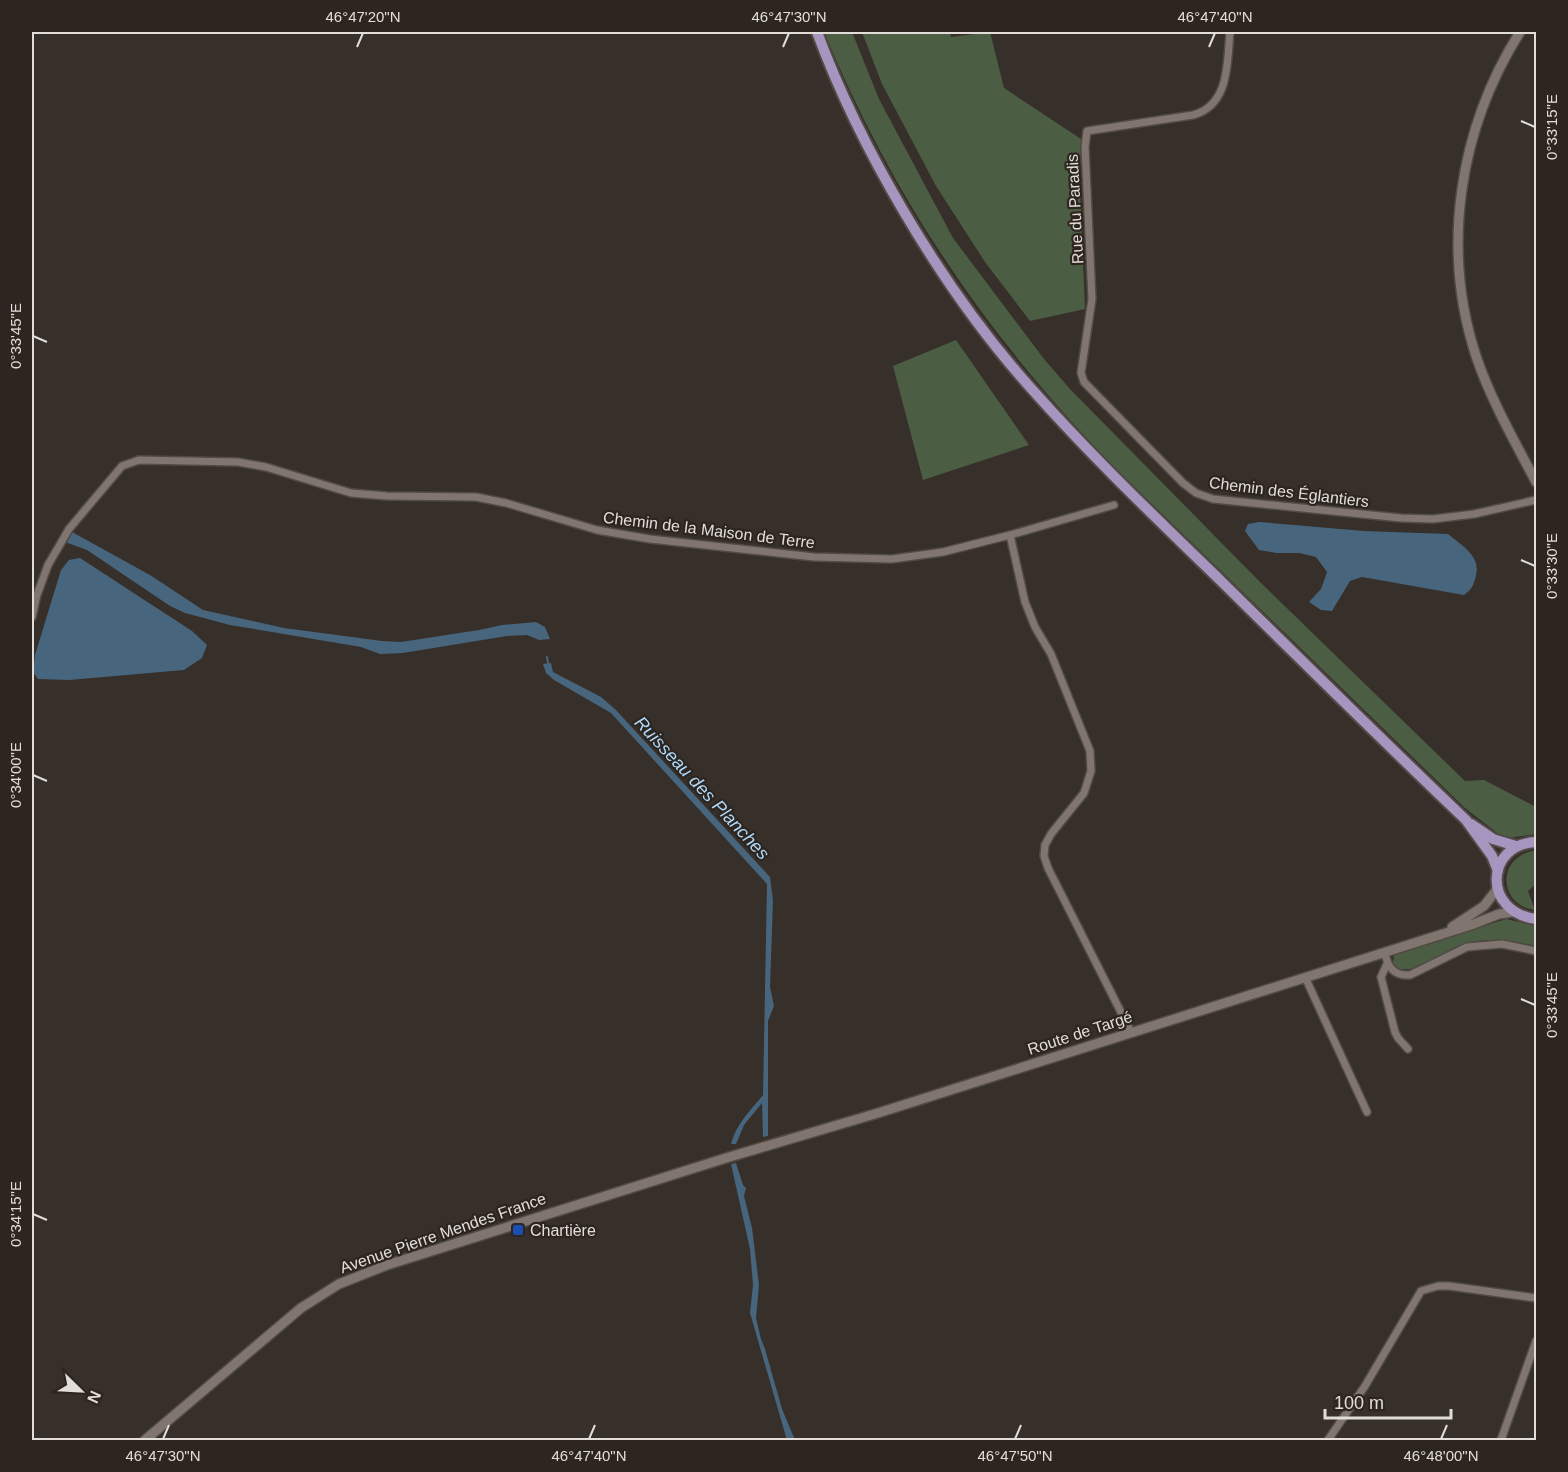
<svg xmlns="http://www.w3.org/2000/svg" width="1568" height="1472" font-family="Arial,sans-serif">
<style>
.green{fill:#4b5d43}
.water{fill:#47657d}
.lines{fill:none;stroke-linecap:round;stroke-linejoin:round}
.stream{stroke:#47657d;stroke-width:2}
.minor-casing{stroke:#524a45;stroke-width:10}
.tertiary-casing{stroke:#524a45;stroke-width:12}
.primary-casing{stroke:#524a45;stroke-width:14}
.minor{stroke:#80766f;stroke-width:7}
.tertiary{stroke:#80766f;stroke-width:9}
.primary{stroke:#a695bf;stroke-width:10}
.ticks{fill:none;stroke:#e2ddd9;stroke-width:2}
.transit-dot{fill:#1a4fb4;stroke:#2d251f;stroke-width:2}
.labels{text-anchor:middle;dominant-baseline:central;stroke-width:4.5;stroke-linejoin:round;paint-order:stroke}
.street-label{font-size:16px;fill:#e2ddd9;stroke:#2d251f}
.poi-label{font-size:16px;fill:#e2ddd9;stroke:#2d251f;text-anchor:start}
.water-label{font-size:18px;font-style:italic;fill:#afd9fc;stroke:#2d251f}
.neatline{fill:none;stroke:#e2ddd9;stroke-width:2}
.ticks-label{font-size:15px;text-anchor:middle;fill:#e2ddd9}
</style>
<rect width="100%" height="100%" fill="#372f29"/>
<path class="green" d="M824,32H852L879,99L953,238L1044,359L1070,389L1260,582L1465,781L1484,780L1536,807V834L1509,838L1501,836L1465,808L1115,468C987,336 895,202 824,32Z
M862,32H950L951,37L990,32L1004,88L1081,139L1080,189L1085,309L1030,321L985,262L936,186L882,84Z
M956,340L1029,445L923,480L893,366Z
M1532,851H1536V884L1528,891L1535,910C1499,906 1496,859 1532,851Z
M1506,919L1536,926V946C1510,940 1484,936 1458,946C1438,954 1422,972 1398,969L1393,963L1394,955L1399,953Z"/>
<path class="water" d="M1259,522L1364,531L1448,534C1461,545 1481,556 1476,575C1474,585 1472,589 1464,595L1362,577L1350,581L1332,611L1321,610L1309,602L1321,589L1327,572L1316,557L1299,553H1277L1259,550L1245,531L1248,524Z
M72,532L150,575L203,610L284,628L382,641L401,642L479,630L502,625L536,622L545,627L550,639L539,640L527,635L507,636L403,653L380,654L361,647L230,625L185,613L170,606L87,550L65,542Z
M80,558L192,631L207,645L202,658L184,670L69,680L38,679L33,672L35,655L61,570L69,560Z
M551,663L553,672L601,697L615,709L770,877L773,901L770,987L774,1006L768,1021V1136L763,1137L762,1103L744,1125L736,1144H731C736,1124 750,1111 763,1095L767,884L611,713L554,680L546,673L543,664Z
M736,1163L743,1185L746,1188L744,1196L752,1228L759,1285L756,1318L761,1339L765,1349L782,1409L795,1440H788L786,1437L750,1313L753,1285L750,1249L731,1164Z"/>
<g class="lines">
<path class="stream" d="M547,657L548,664"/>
<defs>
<path id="minor" d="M1230,32C1227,62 1230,105 1193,115L1087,131L1085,147L1092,299L1081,373L1084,382L1183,483L1196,493L1213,499L1401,518L1433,519L1474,514L1536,500
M1010,535L1025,602L1035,627L1051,654L1090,751L1091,771L1084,793L1051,834L1045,845L1044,856L1048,868L1131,1032
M32,617L37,595L48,565L69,529L122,466L139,460L238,462L266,467L351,493L387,496L476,497L506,503L597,530L650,539L814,557L892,559L943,552L1010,535L1114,505
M1385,952C1387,967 1394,976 1410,975L1467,947L1502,944L1536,951
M1387,964L1381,977L1395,1032L1398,1038L1408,1049
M1305,977L1367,1112
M1328,1440L1365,1386L1421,1291L1438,1286H1449L1536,1298
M1501,1440L1536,1341"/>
<path id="tertiary" d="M1520,32C1459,129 1440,249 1477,359C1492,402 1515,442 1536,482
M1452,927L1484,906L1498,888
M145,1440L301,1308L339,1284L387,1265L726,1158L878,1113L1471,925L1499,914L1513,912"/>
<path id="primary" d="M817,32C860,148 940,284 1022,378C1084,449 1153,515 1221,581C1302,661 1383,741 1466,820L1492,856L1498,871
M1471,824L1493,839L1516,846
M1536,842C1485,844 1482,912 1536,919"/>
</defs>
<use href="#minor" class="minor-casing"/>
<use href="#tertiary" class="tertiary-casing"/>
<use href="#primary" class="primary-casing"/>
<use href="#minor" class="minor"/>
<use href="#tertiary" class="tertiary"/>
<use href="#primary" class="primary"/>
</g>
<path class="ticks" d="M357,47L363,33M783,47L789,33M1209,47L1215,33M1521,121L1535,127M33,336L47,342M1521,560L1535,566M33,775L47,781M1521,999L1535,1005M33,1214L47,1220M163,1439L169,1425M589,1439L595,1425M1015,1439L1021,1425M1441,1439L1447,1425"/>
<rect class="transit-dot" x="512" y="1224" width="12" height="12" rx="3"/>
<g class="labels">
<g class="street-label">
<text transform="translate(1075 209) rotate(-93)">Rue du Paradis</text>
<text transform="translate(1289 492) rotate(7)">Chemin des Églantiers</text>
<text transform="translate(709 530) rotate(7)">Chemin de la Maison de Terre</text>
<text transform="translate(1080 1033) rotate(-18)">Route de Targé</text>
<text transform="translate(443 1233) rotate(-19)">Avenue Pierre Mendes France</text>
</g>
<g class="poi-label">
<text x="530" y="1230">Chartière</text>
</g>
<g class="water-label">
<text transform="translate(702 788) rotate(47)">Ruisseau des Planches</text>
</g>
</g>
<rect width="1568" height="1472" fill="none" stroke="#2d251f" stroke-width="66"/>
<g transform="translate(81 1391) rotate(114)" stroke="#2d251f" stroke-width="4.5" paint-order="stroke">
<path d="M0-4.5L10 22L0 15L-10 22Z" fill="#e2ddd9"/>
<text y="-9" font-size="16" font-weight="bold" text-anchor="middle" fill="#e2ddd9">N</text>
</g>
<path d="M1325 1409v9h126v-9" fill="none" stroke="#e2ddd9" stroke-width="3"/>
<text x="1334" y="1409" font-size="18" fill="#e2ddd9" stroke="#2d251f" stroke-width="4.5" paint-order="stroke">100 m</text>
<rect x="33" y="33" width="1502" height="1406" class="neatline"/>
<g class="ticks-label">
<text x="363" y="22">46°47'20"N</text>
<text x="789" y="22">46°47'30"N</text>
<text x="1215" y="22">46°47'40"N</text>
<text transform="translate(1552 127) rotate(-90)" y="5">0°33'15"E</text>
<text transform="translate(16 336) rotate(-90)" y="5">0°33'45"E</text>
<text transform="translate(1552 566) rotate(-90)" y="5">0°33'30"E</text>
<text transform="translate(16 775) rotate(-90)" y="5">0°34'00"E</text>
<text transform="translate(1552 1005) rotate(-90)" y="5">0°33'45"E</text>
<text transform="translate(16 1214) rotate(-90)" y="5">0°34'15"E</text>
<text x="163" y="1461">46°47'30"N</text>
<text x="589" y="1461">46°47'40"N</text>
<text x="1015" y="1461">46°47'50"N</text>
<text x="1441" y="1461">46°48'00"N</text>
</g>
</svg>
